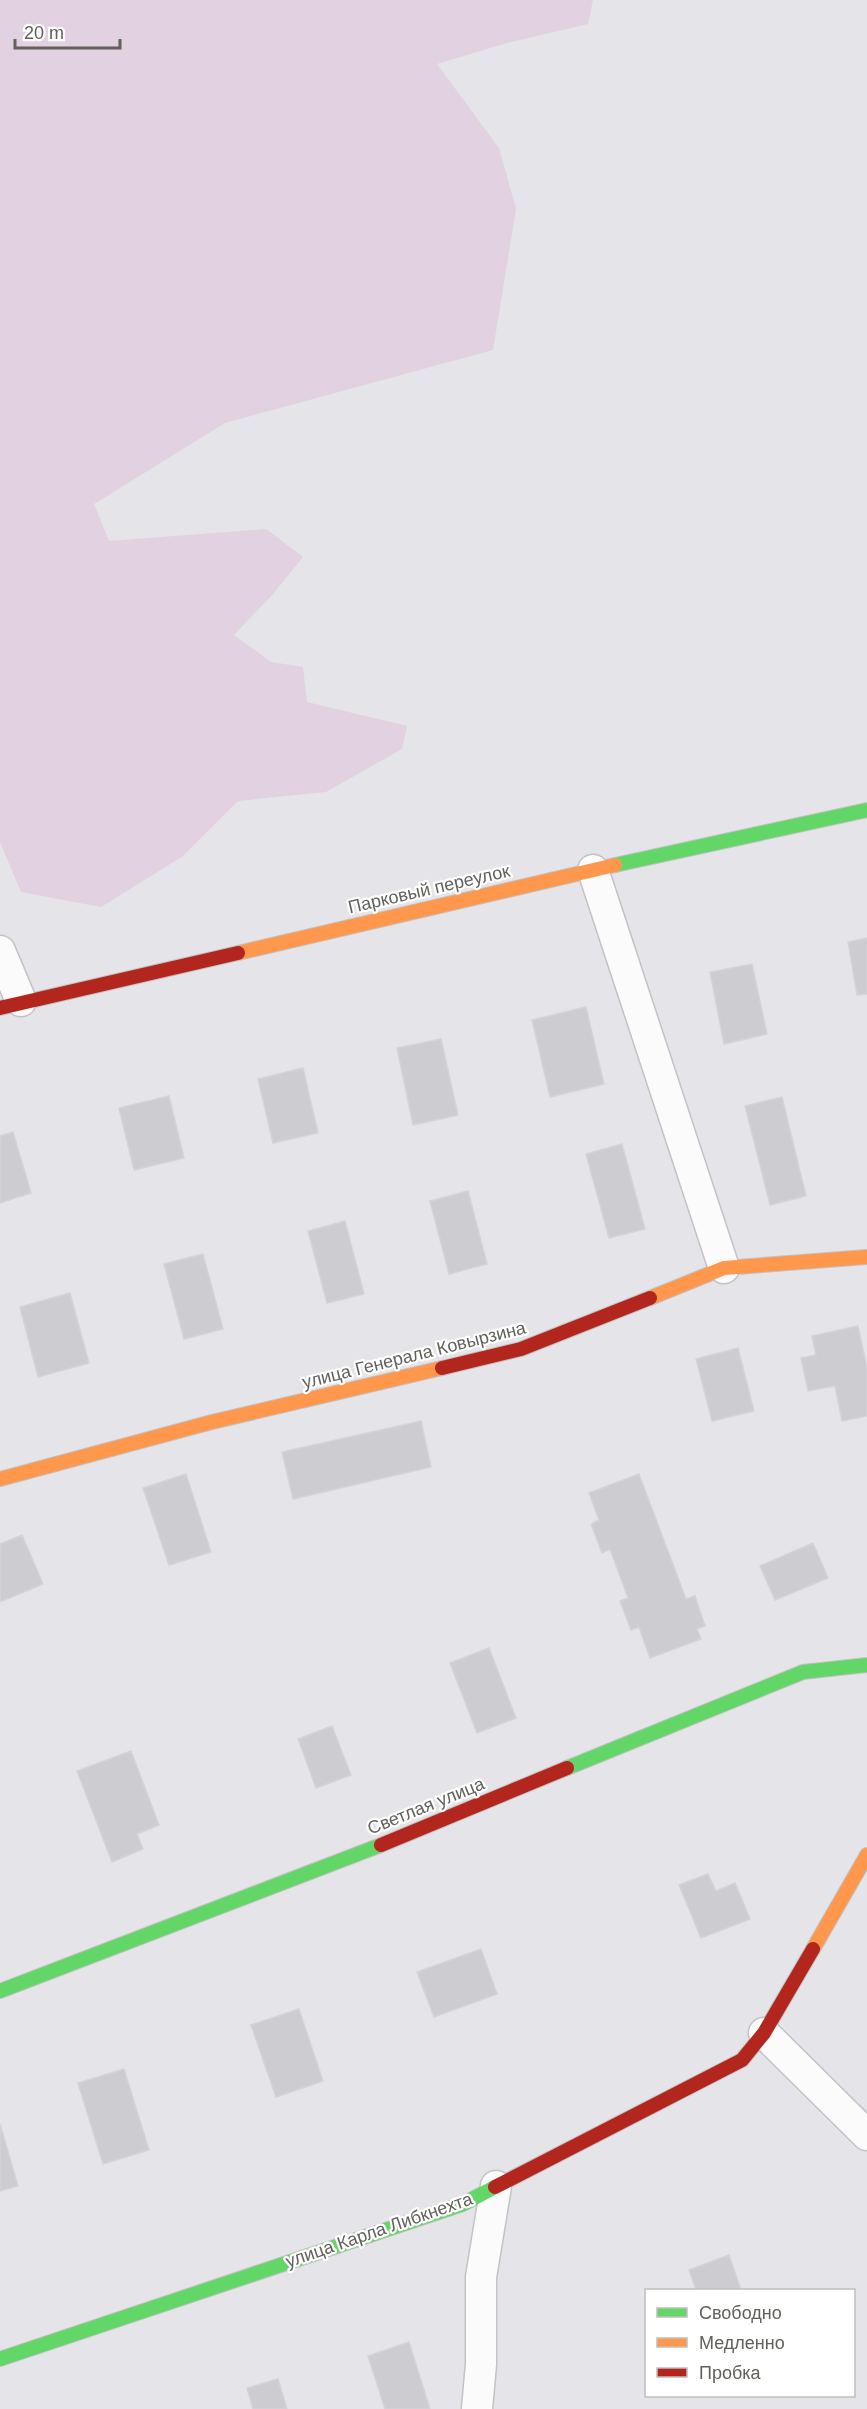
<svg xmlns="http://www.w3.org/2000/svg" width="867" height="2409" font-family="Arial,sans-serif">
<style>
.green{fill:#e2d1e0}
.building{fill:#cdccd0;stroke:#d4d4d8;stroke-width:1.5}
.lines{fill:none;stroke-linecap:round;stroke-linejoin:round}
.street-casing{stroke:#c3c3c4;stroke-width:33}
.fast-casing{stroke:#c2c2c2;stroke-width:16}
.slow-casing{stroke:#c2c2c2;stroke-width:16}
.jam-casing{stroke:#c2c2c2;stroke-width:16}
.street{stroke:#fbfbfc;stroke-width:30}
.fast{stroke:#63d668;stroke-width:14}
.slow{stroke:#ff974d;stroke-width:14}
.jam{stroke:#b3261e;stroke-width:14}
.labels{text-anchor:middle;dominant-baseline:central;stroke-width:4.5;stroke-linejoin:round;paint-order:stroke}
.street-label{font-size:18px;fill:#61605a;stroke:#fff}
</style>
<rect width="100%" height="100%" fill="#e4e4e9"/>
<path class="green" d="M0,0H593L588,24L507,43L437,64L499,148L516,209L493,350L225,423L94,504L109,541L266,529L303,557L273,594L234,635L271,662L303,667L307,702L407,726L402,749L326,792L238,801L183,856L101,907L21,892L0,842Z"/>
<path class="building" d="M867,938V994L857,995L848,942Z
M752,964L767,1034L724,1044L710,972Z
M586,1007L604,1084L550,1097L532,1020Z
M441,1039L458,1115L413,1125L397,1048Z
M303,1068L318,1133L273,1143L258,1079Z
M169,1096L184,1158L134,1170L119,1108Z
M782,1097L806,1196L770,1205L745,1106Z
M13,1132L31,1193L0,1203V1136Z
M622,1144L645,1229L609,1238L586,1154Z
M468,1191L487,1264L449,1274L430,1201Z
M345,1221L364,1294L327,1303L308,1231Z
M203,1254L223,1329L184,1339L164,1264Z
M70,1293L89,1363L38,1377L20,1307Z
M858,1326L867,1368V1416L842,1421L835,1386L808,1391L801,1358L816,1355L812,1336Z
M738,1348L754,1411L712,1421L696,1359Z
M421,1421L431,1467L293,1499L282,1452Z
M186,1474L211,1552L169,1565L143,1488Z
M639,1474L686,1599L695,1596L705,1626L697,1629L701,1639L650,1658L639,1627L631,1630L620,1601L628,1598L610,1549L602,1553L591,1524L599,1520L589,1493Z
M22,1535L43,1584L0,1602V1544Z
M813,1543L828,1578L775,1600L760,1566Z
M489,1648L516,1718L477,1733L450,1663Z
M332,1726L351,1775L316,1788L298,1739Z
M131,1751L159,1825L137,1834L143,1849L112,1862L77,1771Z
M708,1874L716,1891L735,1883L750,1919L701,1938L679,1885Z
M481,1949L497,1994L434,2017L417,1972Z
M299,2009L323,2081L276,2097L251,2025Z
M124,2069L149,2150L103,2164L78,2083Z
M0,2124L18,2186L0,2191Z
M729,2255L741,2290H696L689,2270Z
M409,2342L430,2409H385L368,2356Z
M278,2379L287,2409H253L247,2388Z"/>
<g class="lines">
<defs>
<path id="street" d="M593,870L724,1268
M0,951L21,1001
M764,2033L867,2135
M477,2409L481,2364V2277L496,2186"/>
<path id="fast" d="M615,865L867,810
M567,1768L803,1672L867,1665
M0,1991L381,1845
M0,2359L463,2204L495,2187"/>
<path id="slow" d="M238,953L615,865
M650,1298L724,1268L867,1257
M0,1479L212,1422L442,1368
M813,1949L867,1855"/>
<path id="jam" d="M0,1008L238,953
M442,1368L521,1349L650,1298
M381,1845L567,1768
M495,2187L742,2060L764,2033L813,1949"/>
</defs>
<use href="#street" class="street-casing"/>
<use href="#fast" class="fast-casing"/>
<use href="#slow" class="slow-casing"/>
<use href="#jam" class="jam-casing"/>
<use href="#street" class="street"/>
<use href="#fast" class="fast"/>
<use href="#slow" class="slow"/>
<use href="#jam" class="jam"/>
</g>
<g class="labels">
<g class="street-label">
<text transform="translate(429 889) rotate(-13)">Парковый переулок</text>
<text transform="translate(414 1355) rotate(-14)">улица Генерала Ковырзина</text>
<text transform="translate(426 1806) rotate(-22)">Светлая улица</text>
<text transform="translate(379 2230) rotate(-19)">улица Карла Либкнехта</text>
</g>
</g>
<rect x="645" y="2289" width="210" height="108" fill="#ffffff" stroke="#c0bfbd" stroke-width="1.5"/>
<rect x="657" y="2308" width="30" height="9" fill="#63d668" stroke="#c0bfbd" stroke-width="1.5"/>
<text x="699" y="2319" font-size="18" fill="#61605a">Свободно</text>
<rect x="657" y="2338" width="30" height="9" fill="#ff974d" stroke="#c0bfbd" stroke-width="1.5"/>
<text x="699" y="2349" font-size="18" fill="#61605a">Медленно</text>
<rect x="657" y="2368" width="30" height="9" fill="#b3261e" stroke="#c0bfbd" stroke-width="1.5"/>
<text x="699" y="2379" font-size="18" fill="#61605a">Пробка</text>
<path d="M15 39v9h105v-9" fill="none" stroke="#61605a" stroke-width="3"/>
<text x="24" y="39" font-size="18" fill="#61605a" stroke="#ffffff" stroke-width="4.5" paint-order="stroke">20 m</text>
</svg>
